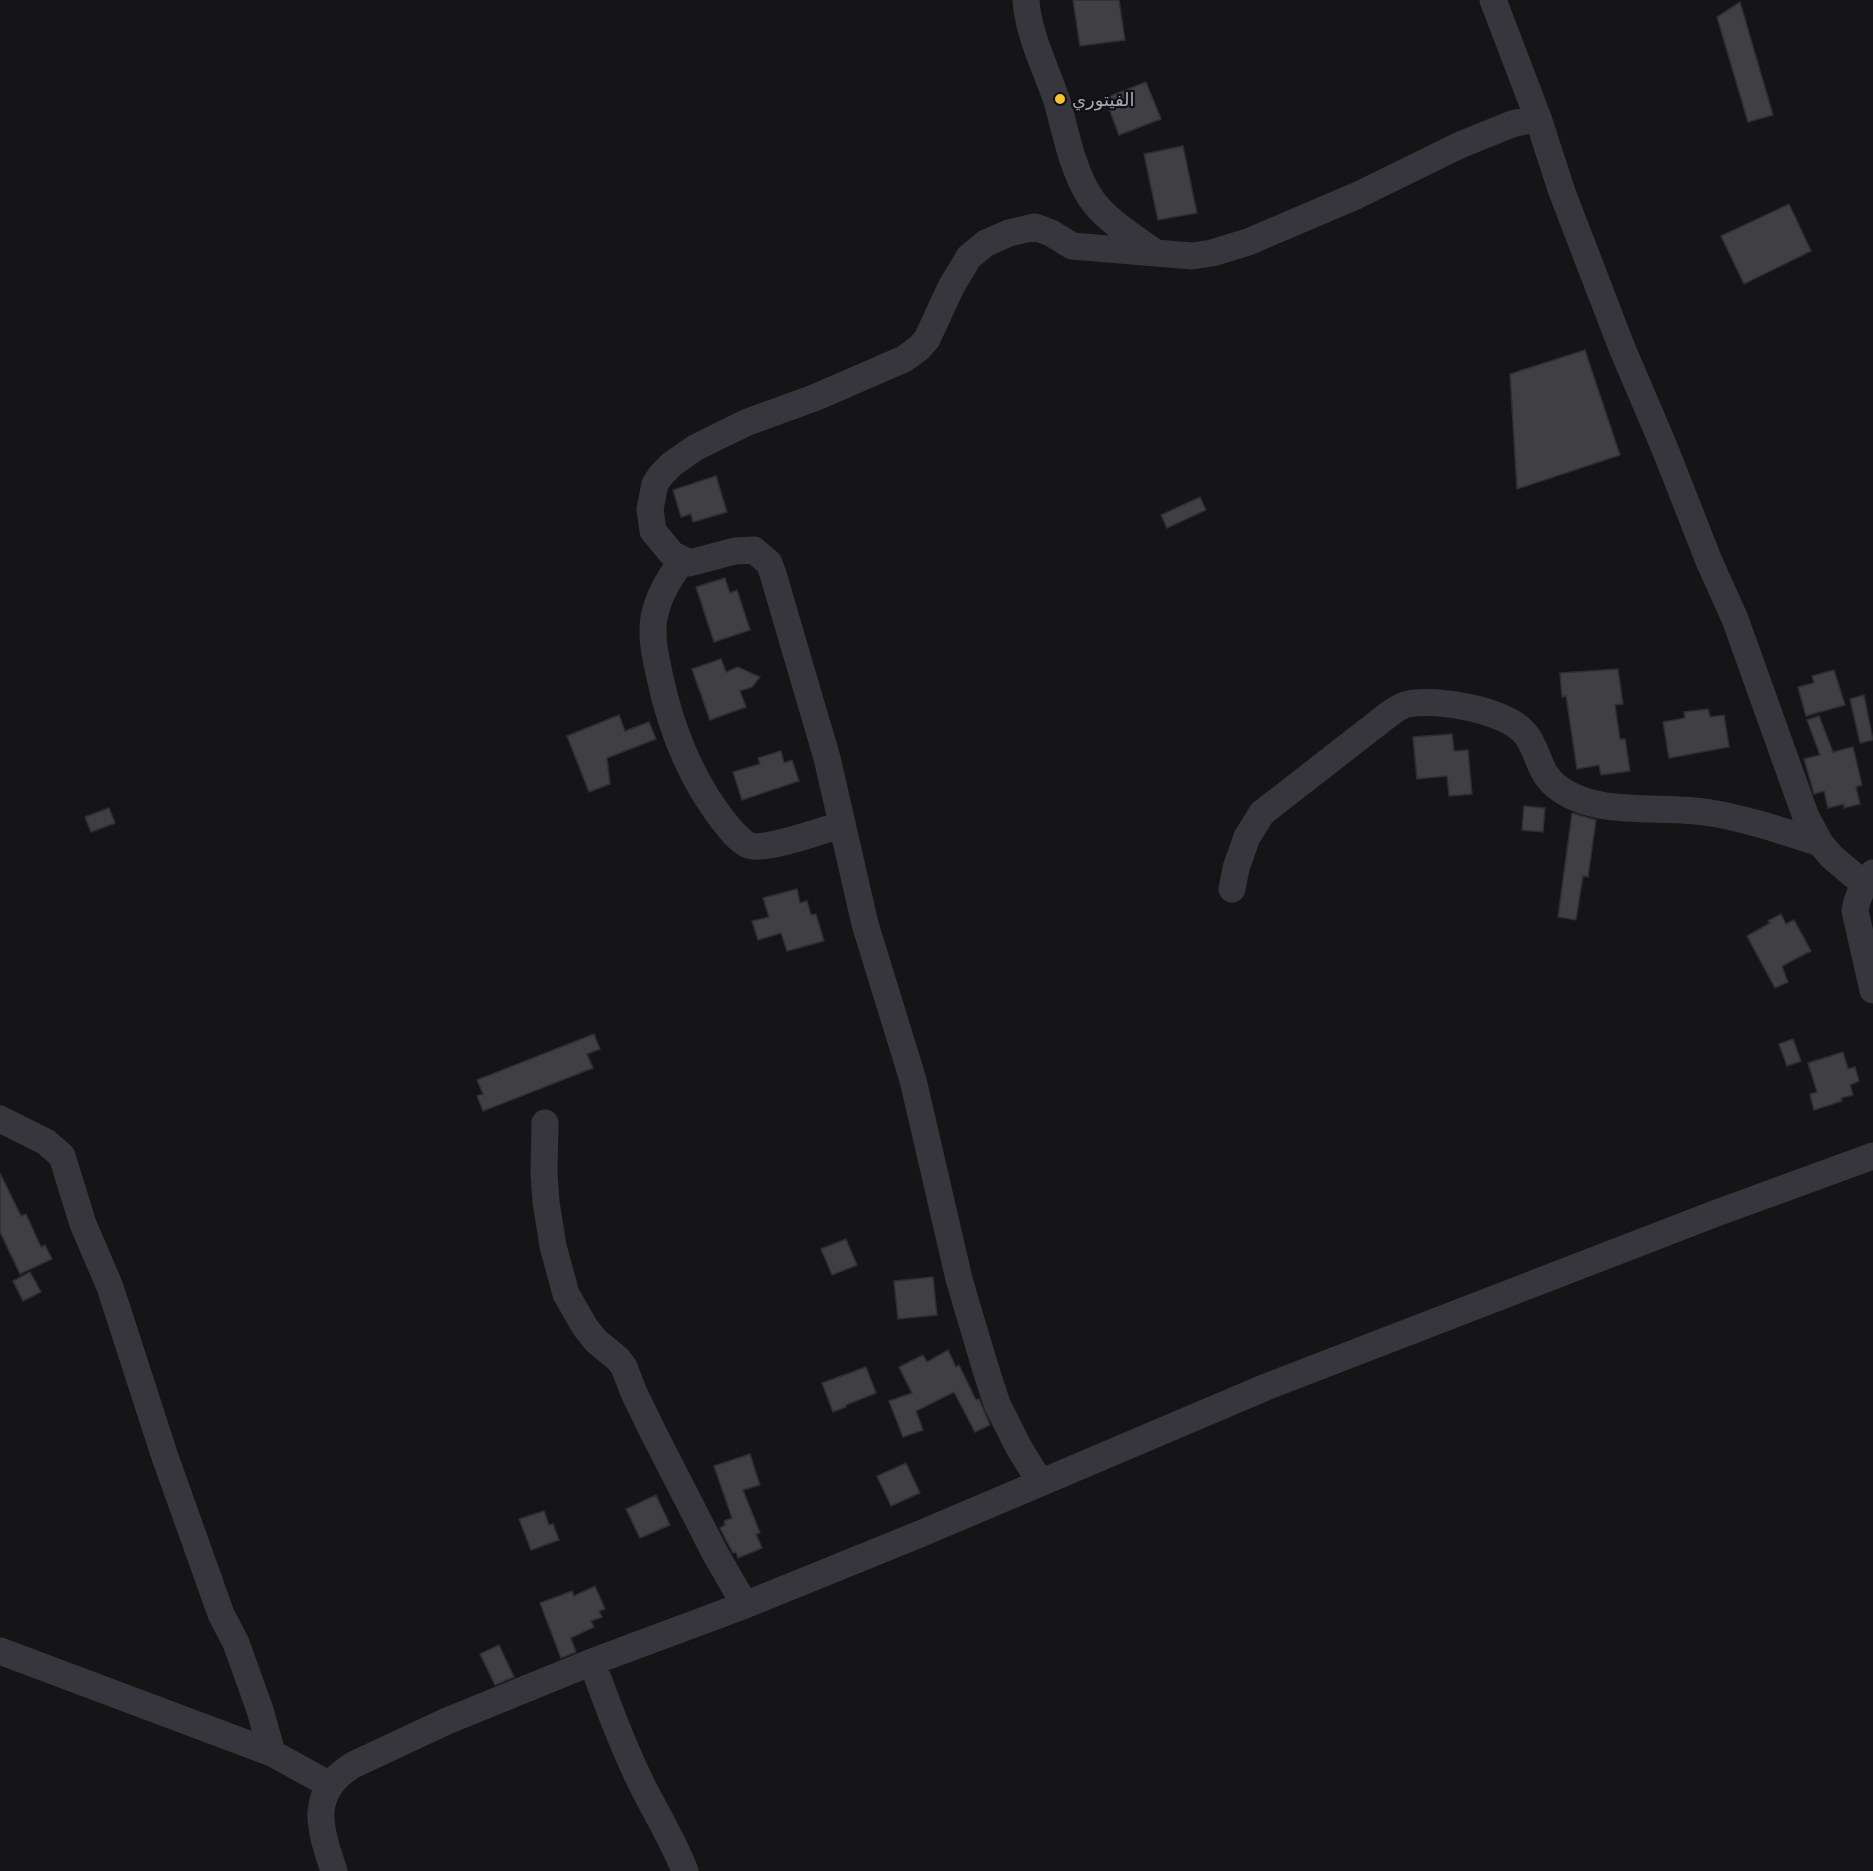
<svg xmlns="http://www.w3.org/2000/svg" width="1873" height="1871" font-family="'DejaVu Sans',Vazirmatn,sans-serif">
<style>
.building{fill:#3f3f44;stroke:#2f2f33;stroke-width:1.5}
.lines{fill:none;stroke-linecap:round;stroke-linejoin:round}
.minor{stroke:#36363c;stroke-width:27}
.poi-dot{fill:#fac32a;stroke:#101012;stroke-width:2}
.labels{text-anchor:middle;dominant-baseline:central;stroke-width:4.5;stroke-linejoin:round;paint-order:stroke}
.poi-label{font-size:18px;fill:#a6aab8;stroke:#101012;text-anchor:start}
</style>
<rect width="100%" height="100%" fill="#151517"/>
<path class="building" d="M1073,0H1119L1125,40L1080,46Z
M1740,2L1773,115L1748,122L1717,17Z
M1146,82L1161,119L1119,135L1105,98Z
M1183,146L1197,213L1158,220L1144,154Z
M1789,204L1811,251L1744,284L1721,236Z
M1585,350L1620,455L1517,489L1510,374Z
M716,476L727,512L693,522L691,514L681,517L673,490Z
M1200,497L1206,510L1167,528L1161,515Z
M725,578L730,593L737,590L750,630L714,642L696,587Z
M721,659L726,672L738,667L760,677L752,687L740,691L746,707L710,720L692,669Z
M1618,669L1623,704L1615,705L1620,739H1625L1630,771L1601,775L1599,765L1577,769L1566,696L1562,697L1560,673Z
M1834,670L1845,705L1806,716L1798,687L1814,683L1812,676Z
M1864,695L1873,740L1860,743L1850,699Z
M1708,709L1710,717L1724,715L1729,747L1669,758L1663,722L1685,718L1684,712Z
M619,715L625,731L649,722L656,739L607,758L610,784L589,792L567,736Z
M1819,716L1833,752L1853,747L1862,785L1856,787L1860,804L1844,808V804L1828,808L1824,791L1814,794L1804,759L1820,755L1807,720Z
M1452,734L1454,751L1468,750L1472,794L1449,796L1447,776L1417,779L1413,737Z
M781,751L784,763L792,760L799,781L742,800L733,772L760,764L758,758Z
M1524,806L1545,808L1543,832L1522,830Z
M109,808L115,823L91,832L85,817Z
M1572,813L1596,820L1588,877L1583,876L1576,920L1558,917Z
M797,889L800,903L807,901L811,915L816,914L824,941L787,951L781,933L758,940L752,921L769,917L763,898Z
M1781,914L1786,924L1794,920L1811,951L1782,966L1788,982L1775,988L1747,936L1770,923L1768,921Z
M594,1034L600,1049L587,1054L593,1068L483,1111L477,1096L483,1094L477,1080Z
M1793,1039L1801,1061L1787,1066L1779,1044Z
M1843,1052L1848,1069L1855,1067L1859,1081L1850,1085L1853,1095L1841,1098L1842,1101L1814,1110L1810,1094L1817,1092L1808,1063Z
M0,1173L21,1216L26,1214L41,1247L45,1245L52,1259L20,1274L0,1232Z
M846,1239L857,1265L832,1275L821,1249Z
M30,1272L41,1292L23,1301L13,1281Z
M933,1277L937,1315L898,1319L894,1281Z
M948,1350L956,1367L959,1365L976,1400L979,1399L990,1425L975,1432L954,1392L916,1411L923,1430L903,1437L889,1401L912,1393L899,1367L923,1355L927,1362Z
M866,1367L876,1393L846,1405V1407L833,1412L822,1383Z
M750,1454L760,1485L743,1490L760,1533L756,1534L762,1548L738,1558L736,1552L733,1553L720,1528L725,1525L724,1521L732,1518L714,1466Z
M906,1463L920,1493L891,1506L877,1476Z
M656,1495L670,1525L640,1538L626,1509Z
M544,1511L549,1525L553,1524L559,1540L531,1550L519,1519Z
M595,1586L605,1609L599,1611L602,1617L591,1621L594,1627L571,1638L576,1652L561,1658L540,1603L572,1591L574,1596Z
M499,1645L514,1677L495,1685L480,1654Z"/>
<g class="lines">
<path class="minor" d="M1026,0C1028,34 1046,69 1057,101C1066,133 1072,169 1090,197C1104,219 1135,238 1156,253
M1493,0L1538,118L1562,192L1622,348L1665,449L1709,561L1735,619L1806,817L1820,843L1832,857L1864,884
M682,561C669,578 658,596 654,618C651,636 655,655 659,673C670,726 689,776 722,819C729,828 737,839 748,845C764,852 823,830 841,825
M1873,873C1863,885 1857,896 1855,911L1873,990
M1232,889L1236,868L1247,837L1262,813L1388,715C1394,711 1401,705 1408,704C1437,698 1509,710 1527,736C1540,754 1538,774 1560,789C1600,818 1665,804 1711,813C1748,819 1785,832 1820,843
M0,1119L46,1142L62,1156L83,1224L110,1287L164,1454L221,1614L236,1643L260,1710L272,1753
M545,1123L544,1173L546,1202L553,1246L566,1294L585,1327L596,1341L618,1359L624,1367L634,1393L654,1434L716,1555L745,1605
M1040,1482L1018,1446L997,1404L985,1367L959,1279L913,1080L865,924L827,758L773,574L769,563L754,550L735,551L689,563L672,554L653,531L650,509L655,484L661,475L672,464L695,448L723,434L748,422L814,398L904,359L919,348L927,339L951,287L969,257L986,243L1009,233L1035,227L1051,233L1072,246L1192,256L1212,253L1248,242L1356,196L1460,145L1512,124L1538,118
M0,1651L272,1753L330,1785
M592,1662C607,1703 622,1744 641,1783C656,1813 673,1840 685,1871
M334,1871C320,1829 307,1793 353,1765L447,1721L592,1662L745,1605L920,1534L1266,1387L1714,1214L1873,1156"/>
</g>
<circle class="poi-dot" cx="1060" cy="99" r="6"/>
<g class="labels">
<g class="poi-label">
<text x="1072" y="99">الفيتوري</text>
</g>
</g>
</svg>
